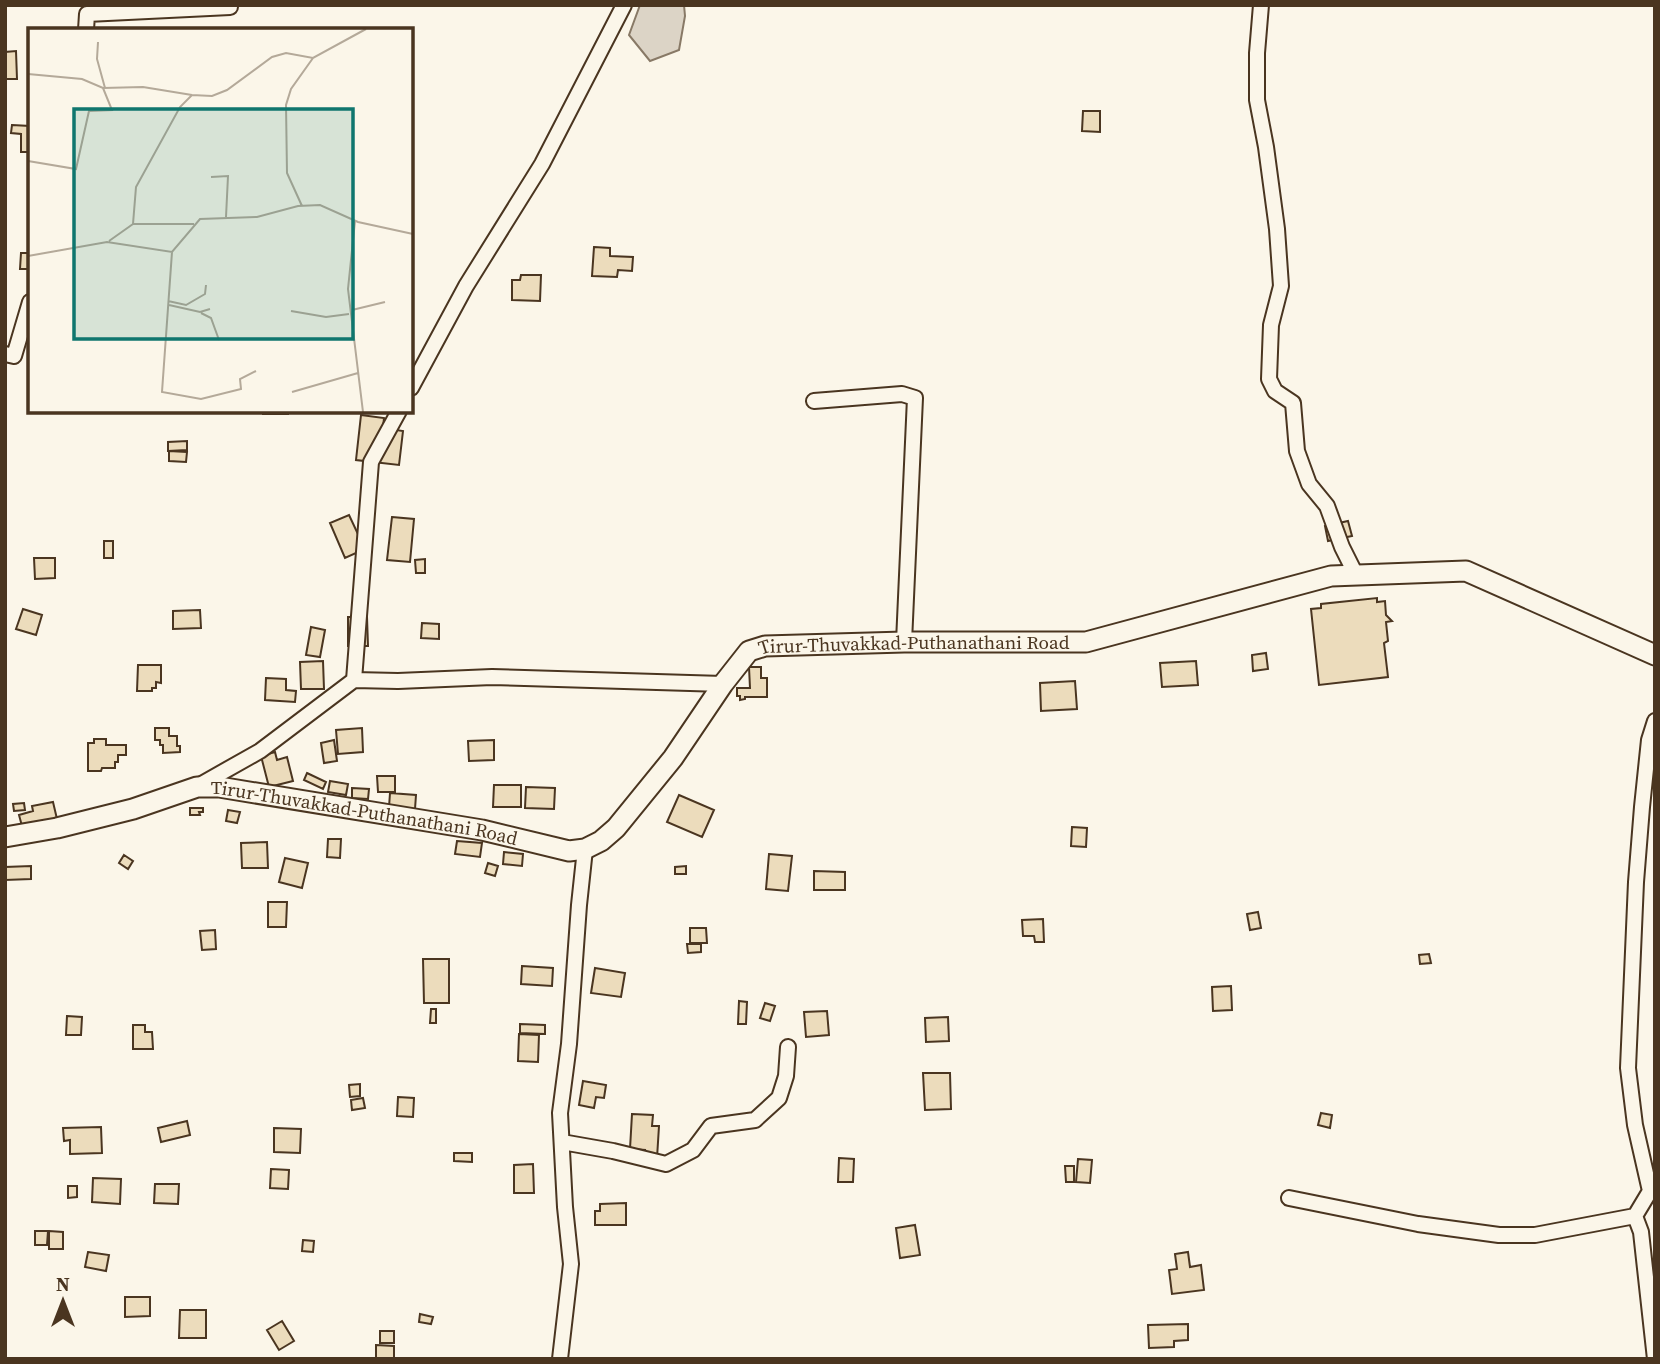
<svg xmlns="http://www.w3.org/2000/svg" width="1660" height="1364" font-family="'Source Serif 4',serif">
<style>
.water{fill:#dcd4c6;stroke:#887966;stroke-width:2}
.building{fill:#ecdcbc;stroke:#4a3520;stroke-width:2}
.lines{fill:none;stroke-linecap:round;stroke-linejoin:round}
.minor-casing{stroke:#4a3520;stroke-width:18}
.secondary-casing{stroke:#4a3520;stroke-width:23}
.minor{stroke:#fbf6e9;stroke-width:14}
.secondary{stroke:#fbf6e9;stroke-width:19}
.labels{text-anchor:middle;dominant-baseline:central;stroke-width:5;stroke-linejoin:round;paint-order:stroke}
.street-label{font-size:19px;fill:#4a3520;stroke:#fbf6e9}
.inset-road{fill:none;stroke:#b4a999;stroke-width:2}
.view{fill:#0f766e;fill-opacity:0.15;stroke:#0f766e;stroke-width:3.5}
.inset-edge{fill:none;stroke:#4a3520;stroke-width:3.5}
</style>
<rect width="100%" height="100%" fill="#fbf6e9"/>
<path class="water" d="M640,5H684L685,16L679,50L650,61L629,35Z"/>
<path class="building" d="M16,51L17,79H5V52Z
M1083,111H1100V132L1082,131Z
M12,125L30,126V152H21V134L11,133Z
M594,247L610,248V256L633,257L632,271L618,270L617,277L592,276Z
M21,253H30V269H20Z
M521,275H541L540,301L512,300V280H520Z
M263,411H288V414H263Z
M361,415L384,418L383,428L403,431L399,465L356,460Z
M187,441V450L168,451V442Z
M169,451L187,452L186,462L169,461Z
M349,515L365,549L345,558L330,523Z
M392,517L414,519L410,562L387,560Z
M1348,521L1352,536L1328,541L1325,526Z
M104,541H113V558H104Z
M34,558H55V578L35,579Z
M425,559V573H416L415,560Z
M1377,598V602L1385,601L1386,615L1392,621L1386,622L1388,641L1384,643L1388,677L1319,685L1311,609L1321,608V604Z
M23,609L42,615L36,635L16,629Z
M200,610L201,628L173,629V611Z
M348,617H367L368,646H348Z
M422,623L439,624V639L421,638Z
M311,627L325,630L320,657L306,655Z
M1266,653L1268,669L1253,671L1252,655Z
M323,661L324,689H301L300,662Z
M1196,661L1198,685L1162,687L1160,663Z
M138,665H161V683L156,682V688H152V691H137Z
M749,667H761V678H767V697H745V699L740,700V696H737V688H750Z
M266,678L286,679V690L296,691L295,702L265,700Z
M1075,681L1077,709L1041,711L1040,683Z
M155,728H169V736H177V746H180V752L163,753V745H160V740H155Z
M362,728L363,752L338,754L336,730Z
M94,739H106V745H126V755H118V762H115V768H102L101,771H88V743H94Z
M334,740L337,761L324,763L321,743Z
M494,740V760L469,761L468,741Z
M275,752L277,760L287,757L293,781L269,787L261,756Z
M307,773L326,782L323,789L304,780Z
M377,776H395V792H378Z
M330,781L348,784L346,795L328,792Z
M494,785H521V807H493Z
M526,787L555,788L554,809L525,808Z
M352,788L369,789L368,799L352,798Z
M390,793L416,795L415,809L389,807Z
M679,795L714,810L702,837L667,822Z
M53,802L57,819L22,826L19,815L33,811L32,806Z
M24,803L25,810L14,811L13,804Z
M190,808H203V812H199L200,815H190Z
M228,810L240,812L237,823L226,821Z
M1072,827L1087,828L1086,847L1071,846Z
M328,839H341L340,858L327,857Z
M457,841L482,843L480,857L455,854Z
M267,842L268,868H242L241,843Z
M504,852L523,854L522,866L503,864Z
M769,854L792,856L788,891L766,889Z
M124,855L133,861L128,869L119,863Z
M285,858L308,863L302,888L279,882Z
M488,863L498,866L495,876L485,873Z
M31,866V879L5,880V867Z
M686,866V874H675V867Z
M814,871L845,872V890H814Z
M268,902H287L286,927H268Z
M1258,912L1261,928L1250,930L1247,914Z
M1043,919L1044,942H1035L1034,936H1023L1022,920Z
M690,928H706L707,943H690Z
M215,930L216,949L202,950L200,931Z
M687,944H701V952L688,953Z
M1429,954L1431,963L1420,964L1419,955Z
M423,959H449V1003H424Z
M522,966L553,968L552,986L521,984Z
M595,968L625,973L621,997L591,993Z
M1231,986L1232,1010L1213,1011L1212,987Z
M739,1001L747,1002L746,1024H738Z
M765,1003L775,1006L770,1021L760,1018Z
M431,1009H436V1023H430Z
M827,1011L829,1035L806,1037L804,1012Z
M67,1016L82,1017L81,1035H66Z
M948,1017L949,1041L926,1042L925,1018Z
M520,1024L545,1025V1034L520,1033Z
M133,1025H145V1032H152L153,1049H133Z
M519,1034L539,1035L538,1062L518,1061Z
M923,1073H950L951,1109L925,1110Z
M583,1081L606,1085L604,1098L596,1097L594,1108L579,1105Z
M360,1084V1096L350,1097L349,1085Z
M398,1097L414,1098L413,1117L397,1116Z
M363,1098L365,1108L352,1110L351,1100Z
M1321,1113L1332,1115L1330,1128L1318,1125Z
M632,1114L653,1115L652,1126H659L657,1158H644L645,1150L630,1149Z
M187,1121L190,1135L161,1142L158,1128Z
M101,1127L102,1153L70,1154V1140L64,1141L63,1128Z
M274,1128L301,1129L300,1153L274,1152Z
M454,1153H472V1162L454,1161Z
M839,1158L854,1159L853,1182H838Z
M1078,1159L1092,1160L1090,1183L1076,1182Z
M533,1164L534,1193H514V1165Z
M1065,1166H1074V1182H1066Z
M271,1169L289,1170L288,1189L270,1188Z
M93,1178L121,1179L120,1204L92,1202Z
M155,1184H179L178,1204L154,1203Z
M68,1186H77V1197L68,1198Z
M626,1203V1225H595V1211H600V1204Z
M915,1225L920,1255L900,1258L896,1228Z
M35,1231H48L47,1245H35Z
M49,1231L63,1232V1249H49Z
M303,1240L314,1241L313,1252L302,1251Z
M88,1252L109,1255L106,1271L85,1267Z
M1188,1252L1190,1267L1201,1265L1204,1290L1172,1294L1169,1270L1177,1269L1175,1254Z
M125,1297H150V1316L125,1317Z
M180,1310H206V1338H179Z
M420,1314L433,1317L431,1324L419,1322Z
M282,1321L294,1341L279,1350L267,1330Z
M1188,1324V1340L1174,1341V1347L1149,1348L1148,1325Z
M380,1331H394V1343H380Z
M376,1345L394,1346V1358H376Z"/>
<g class="lines">
<defs>
<path id="minor" d="M1261,5L1257,53V100L1266,147L1277,229L1281,286L1271,325L1269,379L1275,391L1293,403L1297,451L1309,484L1327,506L1342,547L1356,575
M86,30L87,14L230,7V5
M5,354L14,356L30,302
M411,388L466,286L542,164L624,5
M814,401L902,394L915,398L904,642
M354,680L398,681L492,677L723,684
M198,786L260,751L354,680L371,462L399,411
M562,1142L613,1151L666,1164L693,1150L711,1126L755,1120L779,1098L786,1076L788,1047
M1289,1198L1418,1224L1499,1235H1535L1635,1216L1650,1191L1635,1125L1628,1068L1636,882L1642,807L1649,740L1655,721
M1635,1216L1641,1232L1655,1359
M560,1359L571,1264L565,1207L560,1113L569,1044L579,905L585,849"/>
<g id="secondary">
<path id="s1" d="M5,837L57,828L133,809L197,787H219L482,830L569,851L585,849L601,841L616,828L673,758L723,684L749,651L765,646L904,642H1086L1331,576L1466,571L1655,655"/>
</g>
</defs>
<use href="#minor" class="minor-casing"/>
<use href="#secondary" class="secondary-casing"/>
<use href="#minor" class="minor"/>
<use href="#secondary" class="secondary"/>
</g>
<g class="labels">
<g class="street-label">
<text stroke="none"><textPath href="#s1" startOffset="1018">Tirur-Thuvakkad-Puthanathani Road</textPath></text>
<text stroke="none"><textPath href="#s1" startOffset="368">Tirur-Thuvakkad-Puthanathani Road</textPath></text>
</g>
</g>
<g transform="translate(28 28)">
<rect width="385" height="385" fill="#fbf6e9"/>
<path class="inset-road" d="M70,14L69,31L77,60M0,46L54,51L75,60L115,59L164,67M0,133L48,141L61,83L84,82L75,60M183,149L200,148L198,189M274,178L259,145L258,77L263,61L285,30M327,193L320,261L335,384M105,196H166M81,213L105,196L108,159L152,79L164,67L184,68L199,62L244,29L258,25L285,30L338,1M144,224L134,364L173,371L213,361L212,351L228,343M0,228L79,214L144,224L172,191L229,189L270,178L292,177L330,194L385,206M140,273L158,277L177,266L178,257M141,277L172,284L182,281M324,282L357,274M263,283L298,289L321,286M173,285L183,290L191,312M264,364L330,345"/>
<path class="view" d="M46,81H325V311H46Z"/>
<rect width="385" height="385" class="inset-edge"/>
</g>
<rect width="1660" height="1364" fill="none" stroke="#4a3520" stroke-width="14"/>
<g transform="translate(63 1301)" stroke="#fbf6e9" stroke-width="5" paint-order="stroke">
<path d="M0-5L12 26L0 18L-12 26Z" fill="#4a3520"/>
<text y="-10" font-size="19" font-weight="bold" text-anchor="middle" fill="#4a3520">N</text>
</g>
</svg>
